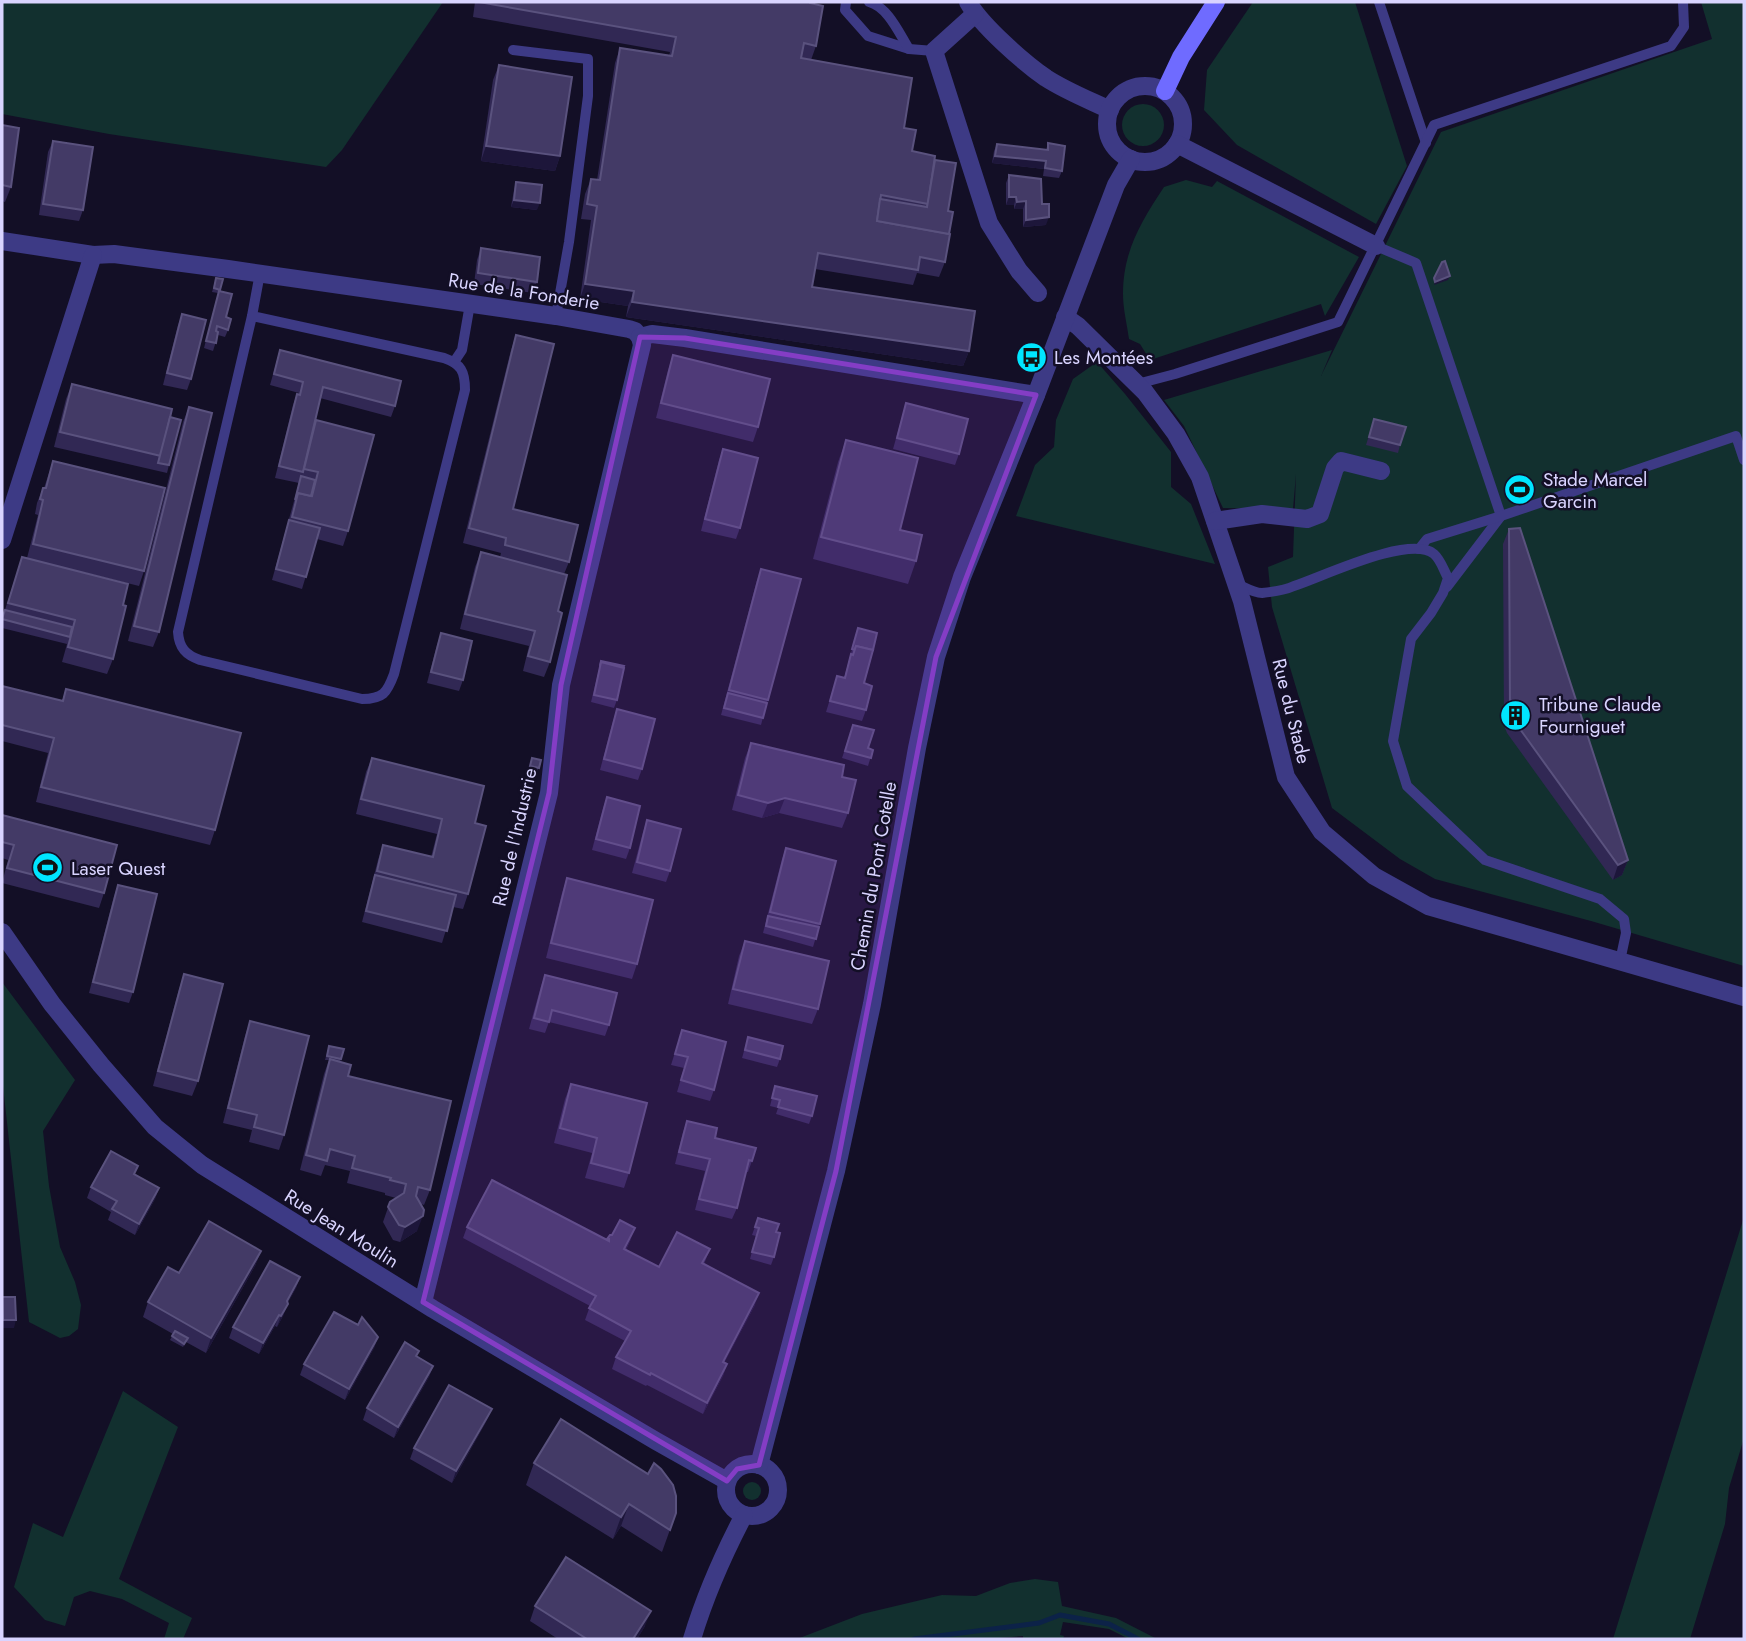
<svg xmlns="http://www.w3.org/2000/svg" width="1746" height="1641" font-family="Jost,sans-serif">
<rect width="100%" height="100%" fill="#130f26"/>
<g fill="#12302f">
<path d="M2,2h441l-101,148 -16,17 -217,-33 -107,-20z"/>
<path d="M1253,2h102l52,164 -31,58 -139,-79 -33,-35 3,-40z"/>
<path d="M1701,2h43v964l-153,-45 -156,-42 -35,-20 -68,-51 -60,-201 -4,-40 25,-10 3,-83 -3,35 -70,-1 -39,-82 -20,-26 168,-50 -11,26 120,-244 271,-93z"/>
<circle cx="1143" cy="125" r="21"/>
<path d="M1186,180l26,7 5,-6 142,76 -34,59 -4,-12 -171,56 -10,-16 -11,-5c-2,-15 -6,-30 -6,-45 0,-43 18,-72 41,-107z"/>
<path d="M1097,362l28,32 46,58v35l20,17 24,60 -199,-48 19,-51 19,-18 2,-27 17,-41z"/>
<path d="M2,982l73,98 -32,51 6,55 11,61 15,35 6,23 -3,24 -9,7 -9,2 -31,-16 -27,-245z"/>
<path d="M1744,1217v221l-15,50 -4,36 -35,115h-77z"/>
<path d="M123,1391l55,36 -59,152 73,39 -9,21h-19l5,-16 -47,-24 -32,-8 -16,6 -9,29 -20,-6 -31,-33 19,-64 30,14z"/>
<circle cx="752" cy="1491" r="9"/>
<path d="M1035,1579l23,3 4,24 54,12 41,21h-28l-20,-10 -46,-7 -3,13 4,1 -1,3h-40v-3l-36,3h-190l65,-25 80,-19 34,1 34,-13z"/>
</g>
<g fill="none" stroke-linecap="round" stroke-linejoin="round">
<path stroke="#0c2248" stroke-width="5" d="M914,1639l125,-16 21,-8 49,9 29,15"/>
<g stroke="#3d3a85" stroke-width="10">
<path d="M846,2l-1,8 23,26 41,13 25,2"/>
<path d="M869,2c19,5 30,31 40,47"/>
<path d="M1379,2l47,141"/>
<path d="M513,50l75,9v37l-19,146 -13,74"/>
<path d="M1376,246l40,17 85,253 -54,71"/>
<path d="M252,316l192,42c17,6 21,13 21,32l-71,284c-7,19 -11,25 -32,25l-162,-39c-14,-5 -21,-12 -22,-28l74,-316 8,-43"/>
<path d="M454,362l8,-12 8,-46"/>
<path d="M1137,384l38,-10 163,-52 96,-197 237,-79 13,-19 -1,-25"/>
<path d="M1419,549l8,-10 74,-23 235,-80 8,24"/>
<path d="M1237,584c7,3 17,9 25,9 10,-1 23,-3 32,-7 28,-9 116,-52 140,-32 7,6 10,17 14,24l-5,15 -12,20 -20,26 -18,102 14,45 78,74 115,39 24,20 2,14 -6,28"/>
</g>
<g stroke="#3d3a85" stroke-width="18">
<path d="M968,2c13,23 55,60 78,76 20,13 43,22 64,32"/>
<path d="M975,14l-41,37 55,172 30,48 19,22"/>
<circle cx="1145" cy="124" r="38"/>
<path d="M1177,144l199,102"/>
<path d="M2,241l91,14 21,-1 114,15 328,47 73,13 6,2 5,6"/>
<path d="M1065,317l13,9 67,66 31,42 24,43 42,124 44,176 36,55 52,44 54,30 316,91"/>
<path d="M640,337l12,-3 33,4 351,57"/>
<path d="M1215,521l47,-7 45,5 13,-5 15,-46 6,-7 40,10"/>
<path d="M2,540l91,-285"/>
<path d="M423,1302l126,-509 12,-108 81,-340 -2,-8"/>
</g>
<g stroke="#3d3a85" stroke-width="18">
<path d="M2,932l50,72 49,61 54,62 47,38 231,144 223,132 71,40"/>
<circle cx="752" cy="1490" r="26"/>
<path d="M759,1465l77,-294 36,-167 45,-256 19,-91 26,-80 74,-182 80,-210 15,-26"/>
<path d="M692,1639c13,-43 31,-84 52,-124"/>
</g>
<path stroke="#6f6bff" stroke-width="18" d="M1165,91l16,-34 35,-55"/>
</g>
<g fill="#312854">
<path d="M475,2h335l6,44 -5,14 93,68 8,23 23,9 13,51 -3,51 -6,15 -22,-4 -4,12 -98,-16 -3,18 157,64 -6,15 -337,-49 2,-11 -48,-7 11,-79 -10,-1 4,-25 6,-15 6,1 18,-117 5,-15 49,8 1,-4 -197,-35z"/>
<path d="M499,65l61,91 -5,15 -74,-10 12,-81z"/>
<path d="M2,125l9,62 -6,15 -3,-1z"/>
<path d="M53,141l30,69 -4,11 -40,-6 9,-63z"/>
<path d="M1048,143l14,28 -3,7 -16,-2 1,-7 -52,-6 2,-12 3,-7 49,6z"/>
<path d="M1009,175l33,29 4,21 -23,2v-18h-9v-4h-8v-22z"/>
<path d="M516,182l21,28 -26,-3 3,-17z"/>
<path d="M481,248l56,34 -4,11 -59,-9 3,-24z"/>
<path d="M216,278l7,1 -4,12 9,39 -3,7 -7,-2 -5,16 -9,-3 14,-55 -6,-1z"/>
<path d="M182,314l9,65 -4,11 -24,-5 15,-60z"/>
<path d="M516,335l-3,174 56,53 -5,12 -14,88 -6,15 -21,-6 6,-25 -69,-17 15,-62 6,-15 19,5 1,-4 -38,-10 48,-193z"/>
<path d="M280,350l115,56 -4,11 -71,-19 -7,32 3,-10 32,111 -5,15 -26,-7 -15,50 -30,-9 27,-97 -24,-5 18,-73 4,-11 2,-1 -29,-8z"/>
<path d="M673,355l85,72 -5,15 -97,-24 12,-48z"/>
<path d="M72,384l98,33 -1,48 -2,8 -113,-26 12,-48z"/>
<path d="M906,403l53,51 -4,11 -62,-16z"/>
<path d="M189,407l-30,225 -6,15 -25,-6 55,-219z"/>
<path d="M1374,419l26,26 -2,8 -32,-8z"/>
<path d="M846,440l54,90 16,31 -8,23 -95,-25 25,-97z"/>
<path d="M723,449l17,79 -4,11 -35,-8 18,-71z"/>
<path d="M53,461l91,110 -5,15 -56,-14 40,33 -10,54 -6,15 -45,-12 5,-18 -65,-16v-9l20,-62 5,1 11,-43 -3,-1 2,-11 6,-15h1z"/>
<path d="M1509,529l119,331 -6,15 -9,5 -106,-147 -3,-8 -1,-181z"/>
<path d="M761,569l40,10 -40,146 -40,-10 36,-135z"/>
<path d="M858,628l6,55 2,27 -4,11 -36,-9 11,-36 7,2z"/>
<path d="M441,633l22,47 -4,11 -32,-8 10,-38z"/>
<path d="M600,665l17,35 -3,8 -23,-6z"/>
<path d="M2,686l60,15 4,-12 149,141 -5,15 -174,-43 12,-49 -46,-12z"/>
<path d="M617,709l25,60 -4,11 -38,-10 13,-49z"/>
<path d="M853,725l15,23 5,2 -5,16 -26,-8z"/>
<path d="M751,743l91,34 6,36 -6,15 -63,-15 -17,5 -30,-8 13,-52z"/>
<path d="M372,758l103,65 -7,71 -5,15 -10,-2 -11,36 -80,-21 16,-62 5,-15 48,12 6,-23 -81,-20 10,-42z"/>
<path d="M532,758l9,2 -4,12 -8,-2z"/>
<path d="M607,797l23,51 -4,11 -34,-9 11,-42z"/>
<path d="M2,815l102,78 -5,15 -97,-25 6,-23 -6,-2z"/>
<path d="M647,820l23,51 -4,11 -34,-9 11,-41z"/>
<path d="M786,848l34,76 -7,23 -50,-14 19,-74z"/>
<path d="M567,878l70,86 -5,15 -86,-21 16,-65z"/>
<path d="M118,885l15,107 -4,11 -40,-10 25,-97z"/>
<path d="M745,941l73,68 -6,15 -84,-20 11,-48z"/>
<path d="M184,974l14,107 -6,15 -39,-10 26,-97z"/>
<path d="M545,975l64,50 -4,11 -56,-14 -4,11 -16,-4 12,-43z"/>
<path d="M250,1021l34,114 -5,15 -30,-8 3,-12 -29,-7 22,-87z"/>
<path d="M682,1030l32,60 -4,11 -33,-9 7,-24 -13,-3z"/>
<path d="M748,1037l32,22 -3,8 -35,-9z"/>
<path d="M329,1046l15,3 -4,13 8,14 82,114 -6,15 -3,-1 -4,27 -17,11 -7,-2 -10,-18 7,-20 6,-4 -11,-3v-2l-38,-10 3,-12 -25,-6 -4,11 -21,-6 24,-96 5,-14h-4z"/>
<path d="M571,1084l58,89 -5,15 -39,-10 7,-25 -38,-10 11,-44z"/>
<path d="M775,1086l37,30 -3,8 -33,-10 2,-6 -8,-2z"/>
<path d="M687,1121l65,40 -4,11h-2l-9,36 -5,11 -37,-9 10,-39 -30,-7 8,-32z"/>
<path d="M135,1174l24,14 -4,11 -20,36 -27,-15 3,-8 -24,-14 4,-11z"/>
<path d="M758,1218l16,39 -3,8 -21,-6 6,-23 -4,-1z"/>
<path d="M467,1227l140,13 3,-5 21,4 -5,11 33,17 51,-18 -6,15 51,41 -31,58 3,1 -4,12 -20,38 -56,-29 -1,1 -34,-17 4,-12 9,-16 -40,-21 5,-14 -127,-68z"/>
<path d="M261,1251l-6,15 -49,87 -20,-11 -3,5 -13,-7 3,-6 -30,-17 5,-15 31,-29z"/>
<path d="M300,1277l-4,11 -9,16 -4,12 -6,11 -2,-1 -16,28 -30,-16 4,-11z"/>
<path d="M378,1337l-4,11 -29,52 -45,-25 4,-11z"/>
<path d="M419,1351l-2,5 16,10 -4,11 -35,61 -31,-18 4,-12z"/>
<path d="M492,1409l-5,11 -35,63 -42,-24 4,-11z"/>
<path d="M534,1463l142,50 -14,39 -41,-26 -8,13 -87,-54z"/>
<path d="M535,1606l110,20 -8,13h-79l-28,-18z"/>
</g>
<g fill="#1d163a">
<path d="M486,146l74,10 -5,15 -74,-10z"/>
<path d="M995,156l51,5 -2,8 -52,-6z"/>
<path d="M1009,197h7l-2,8h-8z"/>
<path d="M514,200l26,3 -3,7 -26,-3z"/>
<path d="M1026,201l-3,8h-9l3,-7z"/>
<path d="M1049,217l-3,8 -23,2 3,-7z"/>
<path d="M1450,276l-2,4 -14,5 1,-3z"/>
<path d="M585,284l49,7 -6,15 -48,-7z"/>
<path d="M632,302l337,49 -6,15 -337,-49z"/>
<path d="M785,798l-6,15 -17,5 6,-15z"/>
<path d="M1628,860l-6,15 -9,5 5,-15z"/>
<path d="M159,1188l-4,11 -20,36 4,-11z"/>
<path d="M423,1216l-6,15 -17,11 5,-15z"/>
<path d="M635,1228l-4,11 -11,21 4,-11z"/>
<path d="M261,1251l-6,15 -49,87 5,-15z"/>
<path d="M300,1277l-4,11 -13,24 4,-11z"/>
<path d="M759,1293l-4,12 -36,68 4,-11z"/>
<path d="M288,1304l-5,12 -6,11 4,-11z"/>
<path d="M279,1315l-4,11 -16,28 4,-11z"/>
<path d="M3,1320h13l-2,8h-12z"/>
<path d="M378,1337l-4,11 -29,52 4,-11z"/>
<path d="M727,1364l-4,12 -20,38 4,-11z"/>
<path d="M433,1366l-4,11 -35,61 4,-11z"/>
<path d="M492,1409l-5,11 -35,63 4,-12z"/>
<path d="M629,1504l-8,22 -8,13 8,-22z"/>
<path d="M651,1611l-6,15 -8,13h-4z"/>
</g>
<g fill="#433a66" stroke="#5a527e" stroke-width="2">
<path d="M479,2h331v1l13,3 -7,40 -12,-3 -3,15 111,20 -8,50 12,2 -4,21 23,5 -7,48 -47,-9 -4,26 73,13 -5,28 -25,-5 -2,13 -100,-17 -6,34 163,24 -6,40 -337,-49 2,-11 -49,-7 12,-78 -10,-2 4,-25 9,1 20,-132 52,8 4,-19z"/>
<path d="M499,65l73,12 -12,79 -74,-10z"/>
<path d="M2,125l17,3 -8,59 -9,-2z"/>
<path d="M53,141l40,6 -10,63 -40,-6z"/>
<path d="M1048,143l17,3 -3,25 -17,-3 1,-7 -51,-5 2,-12 51,6z"/>
<path d="M935,160l21,3 -8,48 5,1 -4,22 -72,-13 3,-22 47,8z"/>
<path d="M1009,175l32,4 1,25h7v13l-23,3v-19l-9,1 -1,-5h-7z"/>
<path d="M516,182l26,3 -2,18 -26,-3z"/>
<path d="M481,248l59,9 -3,25 -59,-9z"/>
<path d="M1445,261l5,15 -15,6 -1,-4 8,-16z"/>
<path d="M216,278l7,1 -3,11 -6,-2z"/>
<path d="M219,291l13,3 -6,23 5,2 -3,11 -11,-4 -1,5 2,1 -2,11 -10,-2z"/>
<path d="M182,314l24,6 -15,59 -24,-6z"/>
<path d="M516,335l38,9 -41,165 65,16 -9,37 -64,-17 1,-7 -37,-10z"/>
<path d="M280,350l121,31 -6,25 -72,-19 -20,85 -24,-6 18,-72 3,1 3,-13 -29,-8z"/>
<path d="M673,355l97,24 -12,48 -97,-24z"/>
<path d="M72,384l100,25 -11,47 -101,-24z"/>
<path d="M906,403l62,16 -9,35 -62,-16z"/>
<path d="M189,407l23,6 -53,219 -25,-6z"/>
<path d="M170,417l11,3 -12,45 -11,-2z"/>
<path d="M1374,419l32,8 -6,18 -31,-8z"/>
<path d="M316,420l58,15 -26,96 -56,-14 6,-24 14,3 6,-24 -14,-3z"/>
<path d="M846,440l72,18 -18,72 22,5 -6,26 -95,-24z"/>
<path d="M723,449l35,9 -18,70 -35,-9z"/>
<path d="M53,461l112,27 -21,83 -111,-27 10,-44 -3,-1 3,-11h3z"/>
<path d="M301,476l14,4 -4,16 -13,-3 -3,7z"/>
<path d="M289,520l31,8 -14,49 -30,-8z"/>
<path d="M1520,528l108,332 -10,5 -106,-147 -2,-8 -1,-181z"/>
<path d="M481,552l86,23 -9,36 4,2 -12,49 -22,-6 7,-25 -70,-17z"/>
<path d="M22,557l106,27 -5,21 3,1 -13,53 -45,-12 7,-27 -67,-17z"/>
<path d="M761,569l40,10 -33,121 -39,-10z"/>
<path d="M5,610l67,17 -2,10 -68,-18z"/>
<path d="M858,628l19,5 -4,17 -17,-4 -1,4 -3,-1z"/>
<path d="M441,633l31,8 -9,39 -32,-8z"/>
<path d="M856,646l17,4 -9,33 8,3 -6,24 -36,-9 7,-25 8,2 6,-24 2,1z"/>
<path d="M601,661l23,5 -1,2 -22,-6 -1,4z"/>
<path d="M601,662l23,6 -7,32 -23,-5z"/>
<path d="M2,686l61,15 3,-12 175,44 -26,97 -174,-43 13,-49 -52,-13z"/>
<path d="M728,693l39,10 -4,15 -39,-10z"/>
<path d="M617,709l38,10 -13,50 -38,-10z"/>
<path d="M853,725l21,5 -6,18 5,2 -2,8 -26,-7z"/>
<path d="M751,743l93,22 -2,12 14,3 -8,33 -63,-15 -17,5 -30,-8z"/>
<path d="M372,758l112,28 -9,37 11,3 -18,68 -91,-23 6,-26 50,12 9,-38 -81,-20z"/>
<path d="M532,758l9,2 -2,8 -9,-2z"/>
<path d="M607,797l33,9 -10,42 -34,-9z"/>
<path d="M2,815l115,30 -13,48 -97,-25 7,-23 -12,-3z"/>
<path d="M647,820l34,9 -11,42 -33,-9z"/>
<path d="M786,848l50,13 -16,63 -50,-12z"/>
<path d="M375,875l81,20 -9,36 -81,-20z"/>
<path d="M567,878l86,22 -16,64 -86,-21z"/>
<path d="M118,885l39,9 -24,98 -40,-10z"/>
<path d="M768,916l51,11 -3,12 -50,-13z"/>
<path d="M745,941l84,20 -11,48 -85,-20z"/>
<path d="M184,974l39,10 -25,97 -40,-10z"/>
<path d="M545,975l72,18 -8,32 -57,-15 -3,12 -15,-4z"/>
<path d="M250,1021l59,15 -25,99 -30,-8 3,-12 -29,-7z"/>
<path d="M682,1030l44,12 -12,48 -33,-10 7,-23 -13,-3z"/>
<path d="M748,1037l35,9 -3,13 -35,-9z"/>
<path d="M329,1046l15,3 -3,10 -14,-3z"/>
<path d="M330,1059l21,6 -3,11 103,25 -21,89 -12,-3 -2,9 8,14 -1,6 -18,11 -6,-2 -11,-18 2,-5 14,-9 2,-9 -16,-4 1,-2 -39,-10 3,-12 -25,-7 -3,12 -21,-6z"/>
<path d="M571,1084l76,19 -18,70 -38,-10 6,-25 -37,-10z"/>
<path d="M775,1086l42,10 -5,20 -34,-9 2,-7 -8,-2z"/>
<path d="M687,1121l30,7 -2,10 41,10 -4,13 -3,-1 -12,48 -38,-9 11,-40 -31,-7z"/>
<path d="M111,1151l27,15 -4,8 25,14 -20,36 -27,-15 5,-8 -26,-14z"/>
<path d="M492,1180l117,61v-2h-2l3,-4h2l8,-15 15,8 -11,21 35,18 18,-35 33,17 -8,14 57,30 -36,69 4,2 -20,39 -56,-30 -1,2 -34,-18 15,-26 -42,-23 7,-12 -129,-69z"/>
<path d="M758,1218l21,6 -3,8 4,1 -6,24 -22,-5 7,-24 -4,-1z"/>
<path d="M209,1221l52,30 -50,87 -63,-36 20,-35 11,6z"/>
<path d="M270,1261l30,16 -13,24 1,3 -7,12 -2,-1 -16,28 -30,-16z"/>
<path d="M2,1297h13l1,23h-13z"/>
<path d="M334,1312l24,13 4,-8 16,20 -29,52 -45,-25z"/>
<path d="M175,1331l13,7 -4,6 -12,-8z"/>
<path d="M405,1342l14,9 -3,5 17,10 -35,61 -31,-19z"/>
<path d="M449,1385l43,24 -36,62 -42,-23z"/>
<path d="M561,1419l87,55 6,-11 7,6 12,16 3,11v17l-6,17 -41,-26 -8,13 -87,-54z"/>
<path d="M566,1557l85,54 -18,28h-46l-52,-33z"/>
</g>
<path fill="#843dc5" fill-opacity="0.2" stroke="#843dc5" stroke-width="5" stroke-linejoin="round" d="M640,337l45,1 351,57 -100,262 -100,514 -77,294 -22,4 -10,12 -304,-179 126,-509 12,-108z"/>
<defs>
<symbol id="bus-disc" viewBox="-11 -11 22 22"><circle r="9.5" fill="#00e5ff" stroke="#130f26"/><path d="M-5-6H5V4H4V6H2V4H-2V6H-4V4H-5ZM-3.5-4V0h7V-4ZM-3.5 1.2v1.5H-2V1.2ZM2 1.2v1.5H3.5V1.2Z" fill="#111"/></symbol>
<symbol id="stadium-disc" viewBox="-11 -11 22 22"><circle r="9.5" fill="#00e5ff" stroke="#130f26"/><path d="M0-5a6.5 5 0 1 0 0 10a6.5 5 0 1 0 0-10ZM-3.5-1.8h7v3.6h-7Z" fill="#111"/></symbol>
<symbol id="building-disc" viewBox="-11 -11 22 22"><circle r="9.5" fill="#00e5ff" stroke="#130f26"/><path d="M-4-6H4V6H1V3H-1V6H-4ZM-2.5-4.3h1.7v1.8h-1.7ZM.8-4.3h1.7v1.8H.8ZM-2.5-1h1.7V.8h-1.7ZM.8-1h1.7V.8H.8Z" fill="#111"/></symbol>
</defs>
<g fill-rule="evenodd">
<use href="#bus-disc" x="1014" y="340" width="35" height="35"/>
<use href="#stadium-disc" x="1502" y="472" width="35" height="35"/>
<use href="#building-disc" x="1498" y="698" width="35" height="35"/>
<use href="#stadium-disc" x="30" y="850" width="35" height="35"/>
</g>
<g text-anchor="middle" stroke-width="5" stroke-linejoin="round" paint-order="stroke">
<g font-size="19" fill="#d9d4ff" stroke="#130f26">
<text transform="translate(524 291) rotate(9)" y="7">Rue de la Fonderie</text>
<text transform="translate(1292 711) rotate(76)" y="7">Rue du Stade</text>
<text transform="translate(514 837) rotate(-77)" y="7">Rue de l'Industrie</text>
<text transform="translate(873 876) rotate(-80)" y="7">Chemin du Pont Cotelle</text>
<text transform="translate(342 1228) rotate(32)" y="7">Rue Jean Moulin</text>
</g>
<g font-size="19" fill="#d9d4ff" stroke="#130f26" text-anchor="start">
<text x="1054" y="364">Les Montées</text>
<text x="1543" y="486">Stade Marcel<tspan x="1543" dy="22">Garcin</tspan></text>
<text x="1539" y="711">Tribune Claude<tspan x="1539" dy="22">Fourniguet</tspan></text>
<text x="71" y="875">Laser Quest</text>
</g>
</g>
<rect width="1746" height="1641" fill="none" stroke="#d9d4ff" stroke-width="7"/>
</svg>
